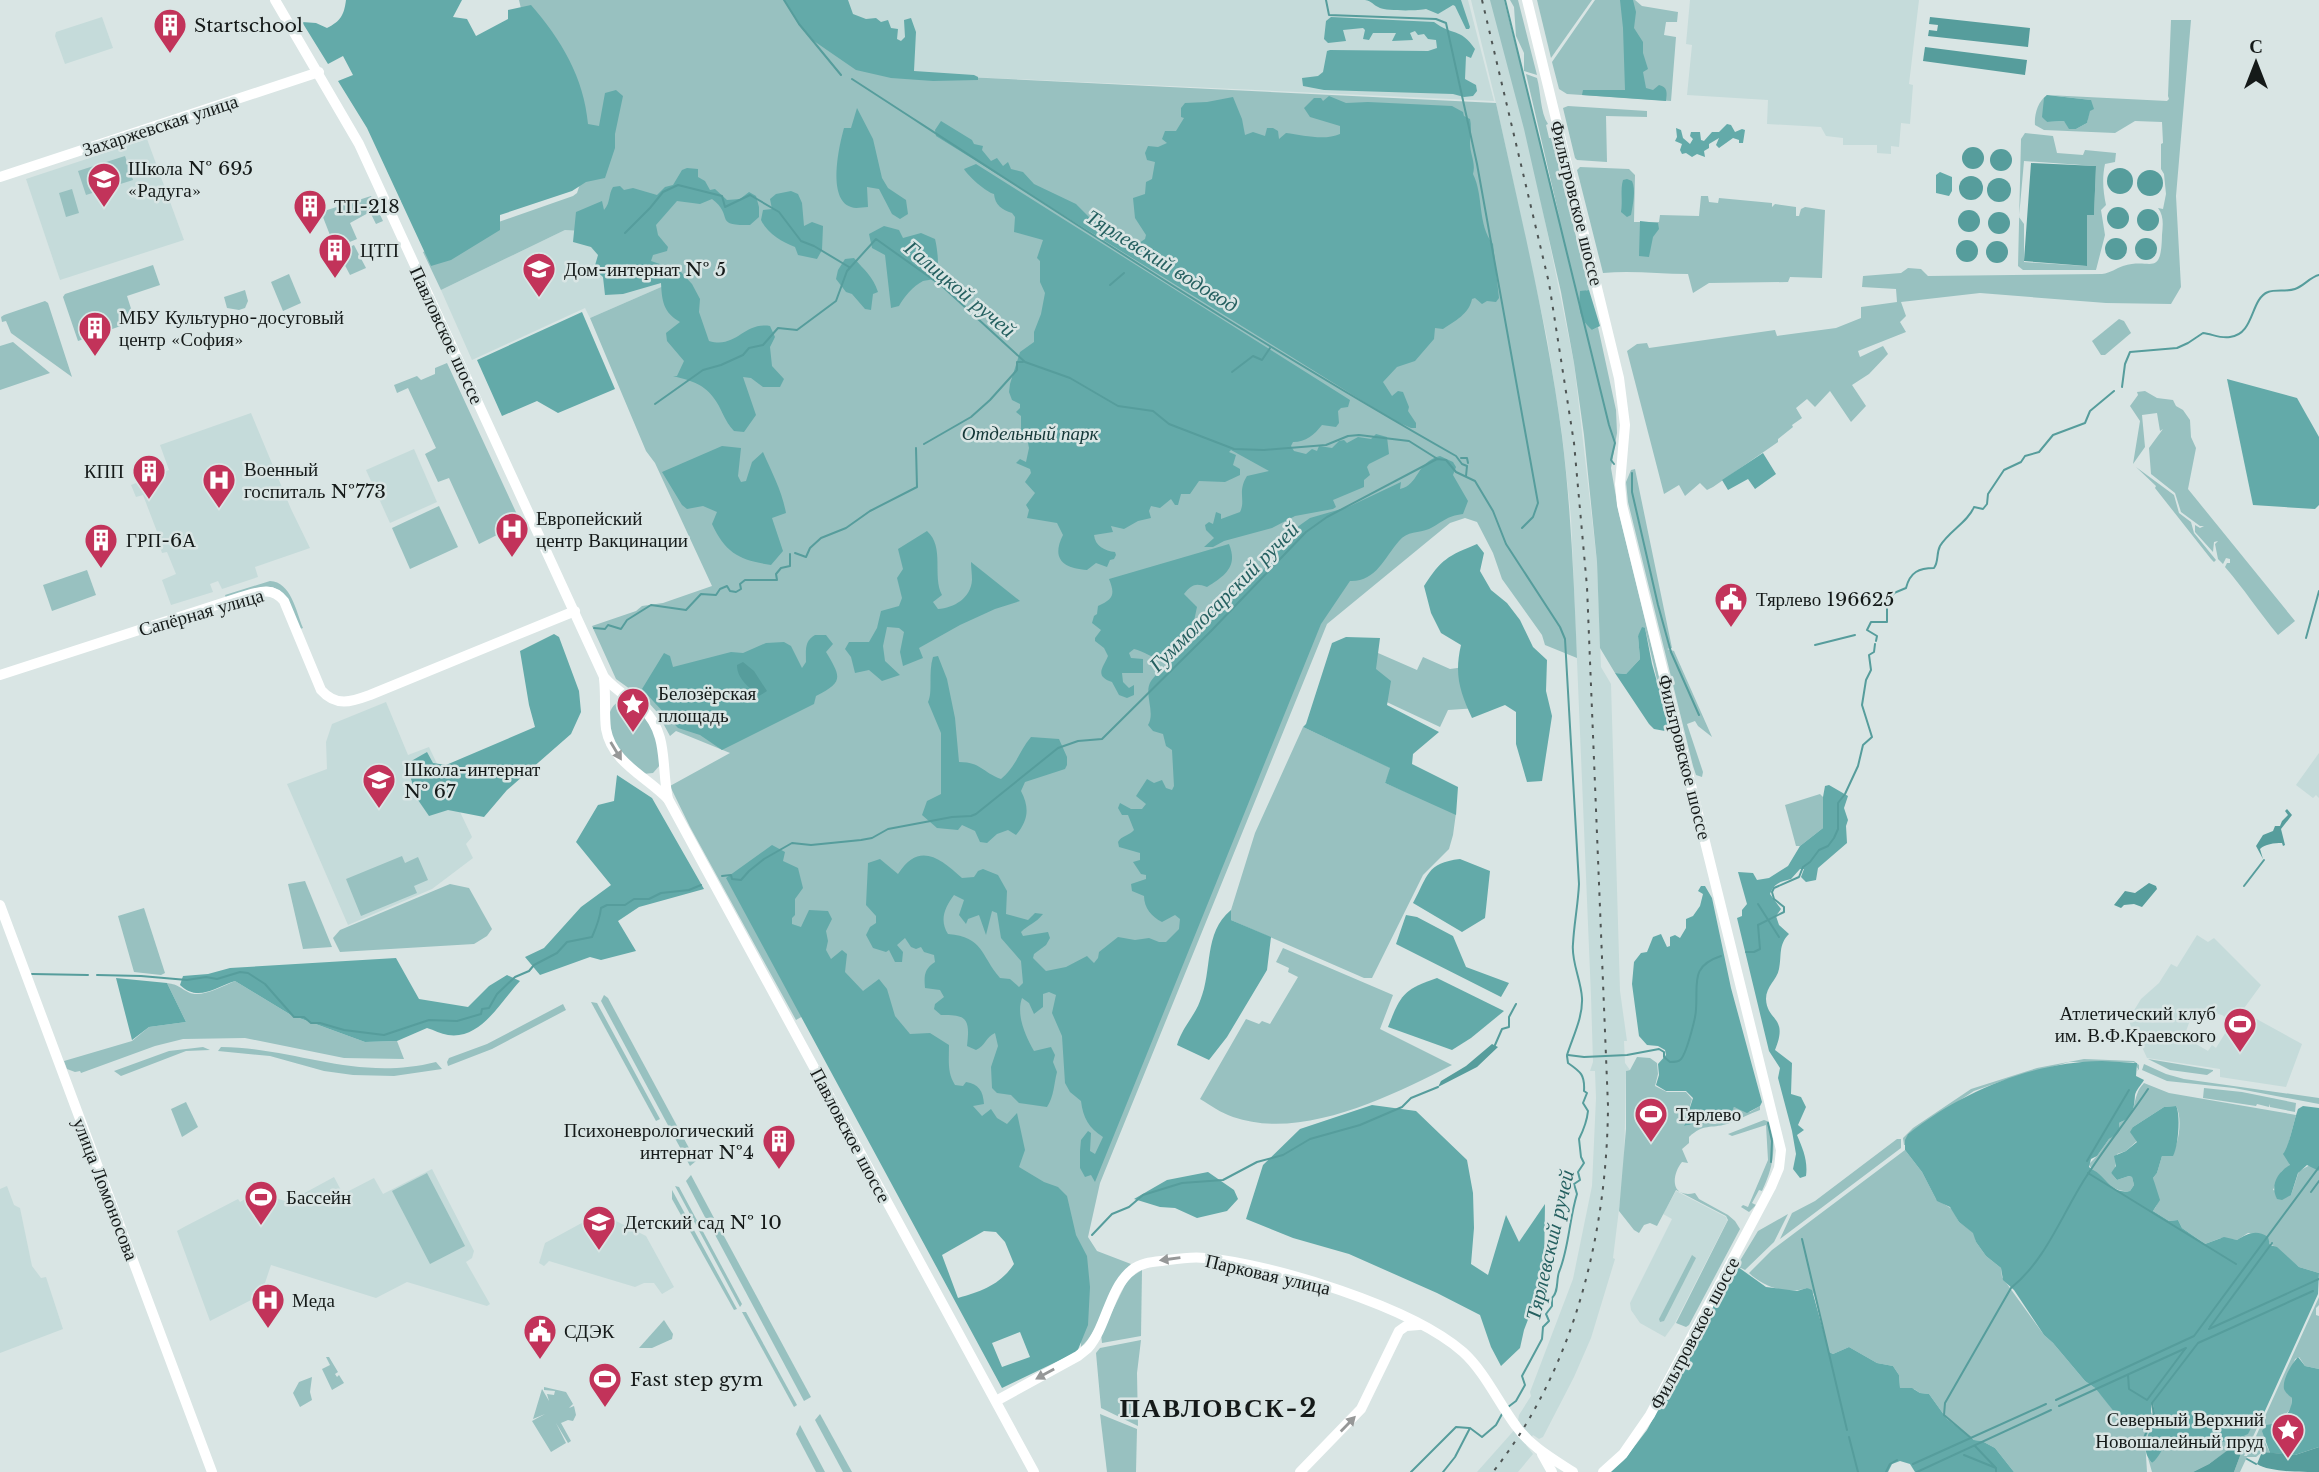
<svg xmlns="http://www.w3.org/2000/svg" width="2319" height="1472" font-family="'Libre Baskerville',serif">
<rect width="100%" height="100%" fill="#d9e5e4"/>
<g fill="#c5dbda" fill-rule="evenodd">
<path d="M830,0h638l26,101 -610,-28z"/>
<path d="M1471,0h29l74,363 23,199 4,105 10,17 9,307 7,50h-3l1,22 5,7 -4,1 -2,98 -11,89 2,1 -24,79 -17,39 -31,60 -4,2 -6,-4 -7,10 7,9 -15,18h-41l40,-45 2,-12 12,-19 -1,-4 43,-113 19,-93 4,-88 -1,-27h-5l3,-9 -2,-66 -20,-479 -9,-83 -15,-96 -51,-235z"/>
<path d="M1690,0h229l-10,84 4,1 -3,39 -9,-1 -2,24 -8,-1v8l-14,-1v-8h-34v-7l-17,-2 -5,-9 -54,-3 1,-24 -81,-5 5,-50 -6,-1z"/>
<path d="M102,17l11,31 -48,16 -10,-28 1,-4z"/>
<path d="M147,139l37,101 -124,40 -34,-101z"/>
<path d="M565,230l31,2 72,52 -78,34 -5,-10 -113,52 -31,-70z"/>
<path d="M251,413l40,96 19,39 -55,19 3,10 -36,12 -4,-8 -8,3 3,8 -42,13 -9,-25 14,-6 -9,-22 -5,1 -3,-9 2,-2 -18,-47 -7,2 -5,-12 38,-15 -9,-25z"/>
<path d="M414,449l23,53 -47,21 -24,-53z"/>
<path d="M386,702l22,53 21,-8 43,90 -6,7 7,14 -41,31 -84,36 -61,-141 40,-15 -1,-27 6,-18z"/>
<path d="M2319,753v45l-3,-3 -3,3 -17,-13z"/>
<path d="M2197,935l11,7 6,-4 47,47 -19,26 60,33 -16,43 -66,-10v-8l-73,-11 -5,-11 -3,1 -10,-27 4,-9 8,-13 18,-16 12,-19 6,3zM2207,1011l15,4 10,7 -16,26 -4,-3 -4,6 -24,-14 6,-17z"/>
<path d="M432,1169l42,82 -2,7 -6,4 24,42 -3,2 -80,-24 -31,16 -105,-33 -10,30 -51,26 -33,-90 7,-4 54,-28 2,3 17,-10 31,10 46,-25 9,17 31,-16 9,16z"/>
<path d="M7,1186l7,19 6,3 12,58 9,12 5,-1 17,52 -63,24v-164z"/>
<path d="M1676,1191l50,26 1,4 -52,102 -10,14 -25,-14 -9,-13 -1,-7 42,-84 -9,-5z"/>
<path d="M600,1213l26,13 -1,4 5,-2 16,8 28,51 -12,7 -8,-11h-10l-9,4 -86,-26 -5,5 -5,-3 6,-20z"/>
</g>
<g fill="#98c1c0" fill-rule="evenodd">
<path d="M519,0h311l54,73 612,30c24,110 51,220 66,333 9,73 12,147 15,222l-32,-13 -3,-10 -40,-56 -9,-26 -16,-31 -12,-4 -15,5 -123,101 -227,559 -12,54 9,14 34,13c-21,23 -29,64 -50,83l1,-74 -236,-281 -50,28 -106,-193 -20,-41 60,-33 -54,-22 -6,5 -13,-24 -9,-10 -32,-23 -24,-53 44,-15 6,-5 21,-3 49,-17 -57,-123 -9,-12 -56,-133 78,-34 -73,-52 -30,-2 -124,60 -18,-38 50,-21 100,-35 4,-3 3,-9 -105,-145 47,-26z"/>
<path d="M1490,0h14l56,220 -34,-146 11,4c4,14 3,34 11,46l-2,1 3,13h3l37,152h-3l6,40 6,-3 18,83 1,23 -6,35 8,46 51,208 -2,5 -23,-99 -7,8 2,23 -14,15 -11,-1 -15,-25 -3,-86 -13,-127 -10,-72 -13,-71 -37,-163z"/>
<path d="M1510,0h8l19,75 -13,-4v-18l-8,-17 -2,-29z"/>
<path d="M1537,0h55l-41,58z"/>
<path d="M1595,0h40l7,6 36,6 -1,10h-11l-2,13 12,2 -5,64 -104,-7 -8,-5 -7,-27z"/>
<path d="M2171,20h20l-15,176 5,91 -10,17 -65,-1 -126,-10 -79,9 5,14 -6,6 6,10 -48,19 2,6 23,-11 5,8 -19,20 -17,11 14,21 -15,16 -21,-31 -15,16 -8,-8 -11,9 6,10 -10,7 1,2 -15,12v3l-65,45 -6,3 -7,-7 -15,13 -6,-11 -15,9 -37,-143 10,-7 10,-1 2,5 126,-18 2,6 59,-8 25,-10v-11l36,-5 -1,-13 -34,-2 1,-11 38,-3 7,-5 13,1 7,7 174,-2c9,-1 14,-6 21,-8 28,-9 38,13 39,-31 1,-10 2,-19 -4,-27l5,1 3,-15 -2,-20 -3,-5v-25l2,-1 -1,-21 -27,-1 -20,12 -71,-3 -9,-5c-1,-10 3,-24 12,-30l120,6 2,-2 -1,-3zM2048,95l43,5 -4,23 -11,6 -12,-8 -17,1 -4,-5 2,-19z"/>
<path d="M1568,106l79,5v6l-41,-1 1,46 -30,-2 -2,-2 -12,-50z"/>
<path d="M2025,133l28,3 4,17 26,2 2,-5 31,3 -1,9 -10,2c-3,14 -2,27 1,41l-5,5 4,25 -9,35h-73l-5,-4 3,-127zM2024,161l72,5 -2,49h-7l-1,51 -62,-4v-38l-5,-7z"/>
<path d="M125,156l8,24 -47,15 -8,-24z"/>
<path d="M1580,167l49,2 6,6 -1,47h25l1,-7 39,1 2,-20h7l1,6 9,1 1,-5 53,5v4l3,-3 21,3v9h3l2,-7 4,-2 20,3 -3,68 -32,-1 -2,5 -79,1 -16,10 -5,-19c-29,0 -57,-4 -85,-1l-26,-103z"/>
<path d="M72,189l7,24 -13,4 -7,-24z"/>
<path d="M371,196l12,25 -7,3 -6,-12 -20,11 7,16 -22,9 -14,-36z"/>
<path d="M354,245l12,23 -16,7 -12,-23z"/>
<path d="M153,265l7,20 -33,11 8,25 -57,20 -15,-44 2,-3z"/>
<path d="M289,274l12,29 -18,8 -12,-29z"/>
<path d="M245,290l3,11 -3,7 -6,2 -12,-2 -3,-11z"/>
<path d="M45,301l3,2 24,74 -61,-44 -5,-12 -4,1 -1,-5 3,-2z"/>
<path d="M2119,319l5,2 7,12 -26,22h-4l-9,-14z"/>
<path d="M13,342l37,31 -50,17v-44z"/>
<path d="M447,363l74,160 -42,21 -30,-66 -11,4 -13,-28 11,-6 -28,-60 -11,5 -3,-8 23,-9 4,4 14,-6v-6z"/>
<path d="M2145,391l12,7 16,2 3,6 7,4 7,10 1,17 5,11 -8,41 107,132 -17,14c-19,-23 -34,-46 -53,-68l2,-4h3v-4l-4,-1 -3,6 -5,-5 -3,-15 3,-3 -4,1 -1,10 -18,-20v-7l5,3 4,-2h-4l-19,-14 -6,-19 -24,-19 -2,-26 14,-19 -3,2 -3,-18 -15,2 3,32 -12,17 7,-43 -10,-15 8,-11 -1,-3z"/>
<path d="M2136,467l38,28 5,18 12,9 3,11 22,27 -2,2 -3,-3 -56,-71 1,-2z"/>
<path d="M1635,469l37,179 -5,1 7,2 38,86 -14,-11 -3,-5 -8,3 16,48 -1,5 -6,-2 -3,-9 -65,-264 -2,-20 5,-12z"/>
<path d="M439,506l19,41 -48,22 -18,-41z"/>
<path d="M87,570l9,25 -44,16 -9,-26z"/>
<path d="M270,581c21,1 26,30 33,47l-3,1c-21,-53 -24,-47 -74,-31l-1,-3z"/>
<path d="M1362,646l55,24 6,-13 27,12 22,-3 6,42 -30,2 -8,17 -96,-45z"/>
<path d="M618,702c16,0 33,20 38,34 3,9 3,20 4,29l-7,8 -10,1c-8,-8 -20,-16 -26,-25 -9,-13 -14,-38 1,-47z"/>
<path d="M1303,727l88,41 -6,15 71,30 -3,22 -4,14 -26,26 -51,103h-8l-133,-58v-10l24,-77z"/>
<path d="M1820,794l3,3v31l-23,18h-4l-11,-41z"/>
<path d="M402,856l3,7 13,-6 10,23 -14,6 3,7 -56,23 -15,-37z"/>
<path d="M305,881l27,66 -29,2 -15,-65z"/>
<path d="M450,884l19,4 23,41 -5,7 -13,8 -134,8 -7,-14 7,-8z"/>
<path d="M144,908l21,65 -4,2 -27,-3 -16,-56z"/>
<path d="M1283,948l110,47 -13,34 72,36c-61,31 -150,76 -219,52 -12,-4 -23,-12 -33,-18l46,-80 13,5 3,-3 8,3 28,-47 -10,-5 1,-4 -13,-6z"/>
<path d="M235,981l56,34 74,27 32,-1 7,18 -60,-1 -99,-20 -62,1 -28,7 -74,27 -1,-2 -5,1 -8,-3 -3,-8 68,-20 17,-14 37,-5 -19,-39c13,2 11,4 21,9 12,7 35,-6 47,-11z"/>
<path d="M604,995l4,3 88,163 -6,5 -89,-165z"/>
<path d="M591,1002l6,1 63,116 -4,2z"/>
<path d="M563,1004l3,6 -74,39 -44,17 -1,-4 2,-4 38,-14z"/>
<path d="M203,1047l7,3 -24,1 -65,25 -7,-5 55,-20z"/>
<path d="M221,1047c76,1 135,35 215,15l6,7 -48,7 -41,-1 -29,-4 -54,-15 -52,-5z"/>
<path d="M1637,1057l13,1 7,5 1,11 -3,12 12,6h19l6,7 -8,27 20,-4 11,2 10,-3 9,-14 16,5 10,-6v4c-11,4 -22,10 -33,14 -17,5 -23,-1 -38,13v6l-7,6 6,14 -6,-1c-10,12 -13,37 13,31l4,6 29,16 7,6 5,8 -51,96 -3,2 -10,-4 1,-2 51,-101 -2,-4 -50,-26 -19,36 -7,-3 -6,2 -5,8 -5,-3 -15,-19 7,-82v-58l4,-1z"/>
<path d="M2084,1059l50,2 5,4v4l-2,2 1,-2 -4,-7h-65l-67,19 -28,10 -66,43 -2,11h-2l-1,-7 10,-10 58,-39 66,-21z"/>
<path d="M2148,1059l65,11v1l-6,4 -37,-5z"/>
<path d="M2144,1064l22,10 18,5 135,19v6l-85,-16 -67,-7 -25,-11z"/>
<path d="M2144,1083l25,10 127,22 -9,34 3,17 -8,5 -9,19 18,5 8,-24 11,-6 9,6v102l-20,-6 -41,-34h-10l-11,7 -16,-2 -16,6 -23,-16 -4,-8 -9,1 -16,-10c11,-14 1,-19 0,-33l4,-5 5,-17h8c9,-9 13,-38 6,-50l-12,1 -31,20 -1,7 5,7 -11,10 -9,3 -2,15 -4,4 6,7 12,-4 3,1 2,8 -4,6c-15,3 -37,-16 -41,-27l8,-8 12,-17 11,-9 -1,-7c21,-9 11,-26 25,-40z"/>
<path d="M2204,1088l38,4 54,11 -1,9 -25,-5v-3l-1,3 -12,-3 -1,2 -53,-8z"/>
<path d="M186,1102l12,25 -16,10 -11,-28z"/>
<path d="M1764,1120l6,2c7,26 3,46 -8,69l-3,-1 -7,13 4,2 -7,7 -8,-5 2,-2 5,2 20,-47 -2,-35 -34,11 -4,-2z"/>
<path d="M1897,1139h4v9l-121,91 12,-26 23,-12z"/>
<path d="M1905,1150l17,22 14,27 16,10 7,13 15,11 2,9 10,14 15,12 1,9 42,58 9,8 32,38 10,7 28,33h10l9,7 10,-16 -1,-8h2l2,10 -10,28v-3l2,33h-133l-19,-24 -13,-7 -8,-1 -27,-21 -18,-25 -9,-1 -6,-4 -14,-1 -1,-13 -6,-9 -16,-3 -28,-16 -16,7 -4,-2 -15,-58 -7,-6c-21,7 -43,-1 -58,-15l23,-23z"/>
<path d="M427,1173l38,73 -35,18 -38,-73z"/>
<path d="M691,1175l23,43 -7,3 -21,-40z"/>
<path d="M675,1186l4,1 63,117 -2,3z"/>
<path d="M672,1190l65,119 -3,1 -62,-111z"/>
<path d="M1788,1214l-14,28 -29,28 -4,-2 -8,1 5,-5 20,-33z"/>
<path d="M718,1225l93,172 -7,4 -91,-170z"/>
<path d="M1692,1255l4,3 -32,63 -4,1 -1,-3z"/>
<path d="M1142,1270l-1,66 -39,7 -1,-9 27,-55z"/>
<path d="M2319,1297v8l-3,3v7l3,1v53l-14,-3 -6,-9 -4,2c-5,17 -18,24 -3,39l-1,10 -27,32 6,13 -8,-1 -6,5h-9l-7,15h-6l9,-24 -3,-5 -3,1 -28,20 -16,8h-41l-4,-14 4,5c5,-6 11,-17 16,-22 14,-12 48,7 69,-2 17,-7 14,-19 27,-26l-20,43h3z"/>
<path d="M742,1312h4l51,93 -3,2z"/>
<path d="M664,1320l9,14 -1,5 -20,9h-13z"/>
<path d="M1141,1340l-4,33 1,53 -37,-18 -5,-55 4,-5z"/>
<path d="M326,1357h3l9,15 -3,2 2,3 2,-2 5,8 -12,7 -10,-21 8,-4z"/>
<path d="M312,1377l-2,15 2,8 -12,7 -7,-14 6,-11z"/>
<path d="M544,1387l22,5 7,12 -4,4 5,-2 2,9 -3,6 -5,-1 -7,3 10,18 -3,2 -12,-20 10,20 -15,9 -19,-31 13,-7 -12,5 9,-30 7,12 -2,-7 7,1 1,-4 -11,-1z"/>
<path d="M820,1414l32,58h-9l-28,-52z"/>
<path d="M1100,1414l37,15 -1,43h-29z"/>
<path d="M800,1425l25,47h-9l-20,-38z"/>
</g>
<g fill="#63aaa9" fill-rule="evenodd">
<path d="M346,0h116l-9,17 14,2 9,17 32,-17v-9l23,-5c30,34 53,73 57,119l11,2 6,-33 11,-3 7,6 -8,38v14l-10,30 -19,4 -14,9 -72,24v15l-49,30 -20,6 -64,-138 -29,-47 15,-6 -10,-19 -15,8 -26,-42 14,1 11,5c14,-7 17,-13 19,-28z"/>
<path d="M784,0h64l5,14 13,5 10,-1 5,4 7,-2 3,8 7,1 -1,10 4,2 4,-4 -1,-17 7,-2 5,14 -2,39 60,4 4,2v3l-45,1 -42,-3 -35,-8 -45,-31 -12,-14z"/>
<path d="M1365,0h96l9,27 -1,2h-3l-11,-23 -2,-1 -15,9 -12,-5c-7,2 -40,2 -46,-1 -7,-3 -8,-7 -15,-8z"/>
<path d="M1620,0h13l3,12 -2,16 9,14v11l5,16 -5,3 3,16 7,2 6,-5c9,2 8,8 7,16l-84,-6 1,-5h42l-2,-62z"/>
<path d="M1331,17l103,5c18,14 26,5 41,27l-4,9 -5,-2 -1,23 11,6 1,6 -4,5 -9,1 -11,-3 -129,-4 -21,-4 -1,-8 16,-2 5,-4 4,-21 3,-1 98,1 9,-3 -1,-8 -8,-1 -4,-5 -6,1 -3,-4 -5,2 3,7 -21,1 4,-8h-23l-4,7 -6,-1 2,-9 -2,-2 -20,2 3,11 -18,2 -4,-4 2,-18z"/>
<path d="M2047,95l44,5 3,9 -4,2 -3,12 -11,6h-7l-5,-8 -17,1 -5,-5 2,-19z"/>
<path d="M1329,96l17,7 22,-1 84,4 11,6 1,4 6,3c2,9 0,16 0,24 0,11 6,20 3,31 11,22 4,50 20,70l6,54 -3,4 -9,-1 -5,3 -7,-6 -3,1c-3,15 -17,22 -29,30l-8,-1 -1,11 -19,22 -18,6 -14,15 9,14 6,-5 5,1 6,15 -1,4 8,12v5h-5l-18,-8 -457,-284 -1,-6 6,-9 31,19 2,4 9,2 -1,4 9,11 6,-3 6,8 5,-4 3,7 12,3 11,12 42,20 15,15 19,11 10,3 10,9 -1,7 4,3 3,-7 9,-6 1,-4 -11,-17 -2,-20 12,-4 1,-12 6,-3 3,-17 -8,-2 -2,-7 3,-7 10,1 9,-4 -5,-4 3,-8h11l8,-13 -3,-1v-9l4,-5 22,-1 26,-5 9,22 3,16 8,-3 12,4 2,-8h6l5,3 1,8 7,-6c17,2 38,8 54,1v-8l-30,-9 -6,-9 10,-10h7l2,3z"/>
<path d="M857,108l16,31 9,39 6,10 18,12 2,14 -8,5 -8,-5 -13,-25 -12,-2 1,20c-6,0 -12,2 -17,0 -24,-8 -12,-61 -7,-79h7z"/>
<path d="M1727,124l4,1 4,7 7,-3 3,1 -2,13h-4v-3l-6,-2 -14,10 -3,-3 3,-7 -10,6v4l-5,3 1,6 -8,-3 -5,3 -6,-4 -4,1 -2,-4 2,-6 -7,-3 2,-4 -1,-9 5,2 2,8 7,6 3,-5 -3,-3 1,-4h9l1,8 3,1 8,-9h7z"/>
<path d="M976,164l374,236 -2,7 -7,1 -3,3 1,12 -3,4 -14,-2c-8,10 -16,17 -29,17l-2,4 3,5 12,3 6,-5 5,2 2,-5 13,2 7,-7 5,-1 3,3 11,-6 13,2 5,-5 11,3 2,17 -20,10 -2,3 3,8 -6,5v7l-31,13 3,7 -3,2 -38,7 -23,12 -48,13 -11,6h-9l10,-9 -8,-8 -1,-5 4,-3 4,2 3,-12 5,2v5l19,-7c6,-12 -3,-20 7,-36l22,-5 -38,-21 -2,2 7,3 -3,10 7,4v6l-15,7 -26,-1 -9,13h-9l-3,11h-3l-4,-6 -11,9 -9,-2 -2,5 2,7 -13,3 -14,8 -13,-3 2,6 -19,3c1,11 11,16 21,17l1,3 -2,4 -4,1 -3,7 -11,-4 -9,7c-24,-2 -36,-11 -24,-35l-6,-12 -30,-5 2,-8 -3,-5 9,-12 -10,-11 6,-9 -1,-4 -14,-6 4,-4 6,3 3,-14 -2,-10 -6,-2v-20l-5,-4 4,-4v-4l-8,-4 -3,-8 1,-8 10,-32 14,-10v-10l7,-18 4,-21 -5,-11v-21l-3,-3 6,-18 -29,-8 1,-15 -3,-4c-10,-3 -17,-8 -18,-19 -8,-2 -26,-18 -30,-25z"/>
<path d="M687,168l11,1v8l7,4 5,9 5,-1 12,11 13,-1 9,-7 7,4 3,11v10l-9,8c-38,1 -15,-9 -38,-26l-12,5 -23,-3 -21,24 2,10 10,12 -1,4 -14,4 -2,6 29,10 12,13 8,15 -1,13 10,29c28,8 34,-19 61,-15l5,11 -5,10 2,19 12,13 -4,8h-17l-12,-9 -8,-1 13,38 -12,17 -10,-1c-10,-10 -12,-23 -21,-34 -10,-14 -25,-17 -40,-21h4l7,-15 -17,-20 -1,-8 14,-11c-17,-10 -18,-21 -19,-39l-38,11 -18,1 -2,-18 -9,-8 4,-14 -7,-8 -18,-5 3,-30 26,-11 2,9c7,-8 4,-15 9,-23l7,-1 4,4 9,-2 24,7 8,-8 8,-2 9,-15z"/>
<path d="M1940,172l12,5v14l-3,5 -13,-3v-18z"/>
<path d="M1627,179l5,2c4,9 1,23 -1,34l-4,2 -6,-5c2,-11 -1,-22 2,-32z"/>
<path d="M791,191l7,3 4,9 2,23 8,-4 11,4 -1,24 -5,9 -19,-4 -3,-8c-13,-5 -28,-14 -34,-27l2,-10 9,-1 -2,-10 6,-5z"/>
<path d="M1640,221l18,2 1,6 -6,8 -4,20 -10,-1z"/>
<path d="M884,226l15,4 4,8 18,-5 14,6c2,7 6,34 -1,39 -2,2 -8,2 -11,3 -10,5 -19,16 -24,25l-8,2 -6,-53 -13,-7 -3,-14z"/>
<path d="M854,258c10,12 19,18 24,34l-5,2 -2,16 -6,-1 -13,-15 -6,-2 -10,-13 2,-9 7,-11z"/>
<path d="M1589,290l11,36 -8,4c-14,-13 -13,-21 -12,-39z"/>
<path d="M582,312l33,77 -57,24 -21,-12 -35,15 -25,-56z"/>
<path d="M2227,379l70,19 22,39v68l-4,4 -62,-4z"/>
<path d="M722,446l19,2 -3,28 3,6 5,-1 6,-19 11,-10c9,21 19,39 23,61l-14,5 11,33 -12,14c-31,-5 -45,-11 -59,-41l5,-12 -14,-6 -16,3 -5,-4 -20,-33z"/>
<path d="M1763,453l13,21 -21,15 -7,-10 -20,11 -6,-10z"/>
<path d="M1440,456l13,6 3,5 -3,8 15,26 -5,13c-17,2 -20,8 -34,15 -10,4 -22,2 -30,12 -15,17 -23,41 -49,40l-29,43 -226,558 -4,-7 -6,2 -5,-9v-17l1,-11 7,-9 3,2 -1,18 5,3 8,-17c-14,-9 -20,-19 -22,-36l-11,-9 -5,-9 -3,-47 -10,-23 4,-18 -7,-3 -6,2v13l-9,7 -5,-11 -7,-5c-6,17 3,37 12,53l17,-4 4,8 -2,7 4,10c-3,11 -3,25 -10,35l-28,-4 -8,-8 -14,-2 -5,-5 -1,-21 7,-21 -3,-13c-9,4 -10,13 -19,17l-9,-4c3,-26 1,-32 -26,-31l-7,-6 1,-5 9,-7 -4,-7 -15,-2c-1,-12 -1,-19 10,-26l-1,-7 -10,-3 -3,-5 -5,2 -5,-2 -6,-9 -8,7 6,7 -1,10h-7l-6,-12 -3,2 -13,-4 -7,-13 4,-8 6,-4v-7l-10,-11 2,-42 12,-4 18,15c21,-33 42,-16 64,4l12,-1 4,-6 5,-2 15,6 9,16 -1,23 22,6 7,-7 8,1c-7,9 -15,11 -22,18l2,4 25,-4 2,6 -4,7 -12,9 -1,4 13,13 20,-4 21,-11 7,7 4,-5 1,-6 19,-15 17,3 14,-2 10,4h7l13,-13 1,-10 -5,-4 -13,7c-10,-5 -18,-14 -18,-26l-12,-5 -1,-7 15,-5v-4l-5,-1 -8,-12 7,-2v-7l-21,-6 -1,-5c3,-6 12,-7 16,-12l-6,-15h-6l-4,-7 2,-5 11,6h11l4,-5 -10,-8 11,-17 7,4 8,-3 4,8 6,2 2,-4 -2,-36 -6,-4 -3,-12 -10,-3 -5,-6c8,-13 -5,-32 3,-44 7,-10 17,-16 24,-25 -4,1 -7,4 -12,4 -7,0 -20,-9 -29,-11l-5,4 2,5 12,1v14h-21l1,9 6,6 5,-3v10l-7,3 -8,-3 -7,-13c-18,-6 -9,-14 -4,-26l-4,-8 -9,-7v-3l6,-8 -9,-7 2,-7 3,-2 1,-8c16,-7 17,-12 11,-27l120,-35c9,22 -3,31 -22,43 -11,-4 -15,-3 -23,7l13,13 -3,14 6,6c7,-17 23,-24 34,-39l11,-2 9,-7 19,-19 6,-20 31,-22 38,-11 53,-25 -1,7c19,-4 16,-27 40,-33zM954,895l10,5 -5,15 7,9 2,-5 11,-4 7,20 6,-24 5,2 4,25 20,23 2,22 -4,4 -9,-8 -10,-1c-20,-23 -16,-41 -52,-44 -9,-14 -3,-27 6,-39z"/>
<path d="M927,531c18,16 5,45 15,64l-9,7 5,7c16,-1 33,-11 34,-29 0,-6 -1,-12 -1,-18l49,39 -25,8 -35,16 -41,23 4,10 -20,8 -3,-14 4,-20 -5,-4 -12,-1 -4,19 2,15 15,14 -18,6 -13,-11 -14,3 -4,-16 -6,-8 4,-7h20l8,-14 4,-17 18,-5 3,-8 -5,-20 6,-9 -5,-20z"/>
<path d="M1477,544l7,9 -4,18 11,19 16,13 13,17 13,27 14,13 -1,31 6,25 -10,65 -15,1 -11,-38v-32l-11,-7 -33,13c-12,-26 -18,-43 -11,-73l-20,-12 -10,-20 -7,-27c17,-27 24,-30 53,-42z"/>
<path d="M1642,627l3,1 7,36 16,57v6l-3,4 -11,-2 -5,-5 -34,-51 11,1 14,-15 -2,-23z"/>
<path d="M554,634l5,3 20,54 2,21 -10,22 -64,56 -23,27 -36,-7 -19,6 -11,-16 -12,-36 21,-12 6,11 13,2 89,-38 -6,-22 -9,-54z"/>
<path d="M815,635h11l7,9 -7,8c15,25 18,30 -10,44l-2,8 -92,46 -22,-15 -22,-7 -36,-39 22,-36 6,3 3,11 58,-15 12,1 23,-10 18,-1 7,4 11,22 4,-6c0,-11 -2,-21 9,-27z"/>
<path d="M1346,637l34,1 -4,31 15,12 -4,24 52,27 -26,22 -1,10 46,23 -2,28 -71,-32 5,-15 -87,-41 3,-3 26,-81z"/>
<path d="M938,656l9,23 8,39 4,44c22,0 23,10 42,17 15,-12 18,-28 30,-42l28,2 8,18v8l-2,4 -40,13 -4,9c9,17 7,30 -5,44l-8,-5 -11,4 -10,9 -7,-1 -5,-11 -13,-6 -4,5 -21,-2 -15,-13 5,-14 14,-7v-61l-13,-31c5,-10 0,-29 5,-45z"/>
<path d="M617,775l35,23 52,91 -65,18 -21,14 18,30 -35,9 -11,-3 -50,18 -15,-18 19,-9 37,-41 30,-22 -35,-43 22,-37 16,-4z"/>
<path d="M1829,785l19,11 -4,12 4,12 -2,6 1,17 -29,25 -2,12 -10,2 -5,-5 3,-8h-4l-9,10c-11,3 -17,4 -21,15l11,15 -5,7 3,9 10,9c-11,11 -7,21 -10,35 -2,11 -13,17 -13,30 1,23 23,17 9,51l17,13 -1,31 10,3 5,10 -8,18 6,5 -7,5c6,14 11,26 9,41l-6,2 -7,-9 3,-15 -4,-23 -14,-53 2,-10 -11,-17 -32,-133 5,-2v-6l5,-6 -9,-32 15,1 4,7 12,-2 19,-12 12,-20 23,-18v-31l2,-11z"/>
<path d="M772,845l13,7 -2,9 15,7 5,20 -8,11v16l-3,3v6l9,3 8,-17 19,1 4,8 -6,12 2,10 -2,9 5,9 11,-9 5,4 -2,18 18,19 16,-12 8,10 8,27 15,18 20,-1 19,12c0,15 -2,28 6,40l8,1 3,-4c13,2 17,9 18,22l-11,2 9,10 9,-7 6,9 10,6 10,-11 8,37 -6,17 25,15 14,5 9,9 9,39 11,21 3,31 -2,38 -11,27 -75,36 -276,-510zM984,1231l12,1 9,10 9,22c-14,21 -32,27 -56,34l-16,-43zM1020,1332l10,25 -28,10 -10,-24z"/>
<path d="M1460,859l30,12 -5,47 -23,14 -49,-29c15,-27 13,-40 47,-44z"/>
<path d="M1701,886h4l7,12 19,90 31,114 -2,4 -13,7 -13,-6 -5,11 -10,5 -15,-1 -20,4 9,-28 -7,-7h-20l-10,-6 3,-10 -1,-11 8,-9 -1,-5 -7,-4 -11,-1 -8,-9 -7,-52 2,-22 7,-9 6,-1 6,-15 8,-3 6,13 3,-1v-9l5,-2 5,3 6,-10v-9l7,-3 7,-10 3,-12 -5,-3z"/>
<path d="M1231,910v10l40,17 -4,33 -40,67 -18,23 -32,-15c6,-19 17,-28 23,-44 13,-31 3,-68 31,-91z"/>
<path d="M1406,915l11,2 36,19 13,31 43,16 -8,14 -105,-53z"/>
<path d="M396,958l23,41 49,8 21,-21 18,-11 13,6c-19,20 -39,59 -72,54 -7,-1 -14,-5 -21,-7l-30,13 -32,1 -74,-27 -56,-34c-21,7 -37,21 -55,4l3,-9 25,-2 22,-6z"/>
<path d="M116,978l51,5 19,39 -37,5 -17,13z"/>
<path d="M1437,978l67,33 -33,27 -19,12 -64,-23c13,-33 15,-37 49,-49z"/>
<path d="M2102,1061l35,2 -1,13 8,4c-3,5 -8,10 -9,15 -1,14 -2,22 -16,28l1,7 -3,4 -8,5 -12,17 -6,3 -2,8c3,3 7,4 10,7 10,9 15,20 31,17l4,-6 -2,-8 -3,-1 -12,4 -6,-7 5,-7 -2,-10 12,-5 11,-9 -7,-10 3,-5 31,-20 12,-1c5,9 2,42 -3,50h-11l-5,17 -4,5 7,22 -7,11 16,10 9,-1 4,8 23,16 19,-7 13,3c10,-6 19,-11 31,-3l2,8 7,2 22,20 20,6 -1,21 -54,119 -8,5 -8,16c-9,4 -18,8 -28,8 -16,1 -36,-12 -51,-1 -6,4 -9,16 -17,22 -18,-20 8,-38 1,-59l-2,1v14l-7,12 -11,-10 -13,-2 -25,-31 -10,-7 -32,-38 -9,-8 -30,-45 -11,-10 -2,-12 -15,-12 -10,-14 -3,-9 -14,-11 -9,-15 -13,-6 -15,-29 -17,-22v-10l3,-6c55,-43 124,-72 194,-73z"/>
<path d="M1372,1105l44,6 51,49 6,33 1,35 -3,36 17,11 18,-60 13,27 26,-38 -1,64 -7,28 -13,34 -4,18 -19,18 -10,-19 -11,-32 -43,-22 -88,-39 -56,-16 -47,-19 17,-54 37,-36z"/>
<path d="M2303,1106l16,2v63l-12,-6 -9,8 -7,22 -9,5 -5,-1c-7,-13 0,-27 13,-34l-7,-11c6,-7 11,-34 15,-45z"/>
<path d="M1208,1172l26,18 4,9 -11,12 -30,7 -22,-10 -15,-1 -26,-8 33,-19z"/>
<path d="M1738,1267l28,20 31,4 10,-3 5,2 17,62 4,2 16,-7 28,16 16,3 6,9 1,13h12l8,5 9,1 18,25 27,21 8,1 13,7 19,24h-99l-5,-8 -10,-3 -8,3 -4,8h-277l13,-12 23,-30 86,-161z"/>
<path d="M2298,1357l7,9 14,3v78l-24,8 -25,-2 -8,-22 4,-6c15,-2 26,-11 26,-27 -2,-1 -7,-6 -8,-9 -2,-10 9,-27 14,-32z"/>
</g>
<g fill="#569d9c">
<path d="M1930,17l100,11 -2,19 -100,-11 1,-6 8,1 1,-6 -9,-1z"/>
<path d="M1925,47l102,13 -2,15 -102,-14z"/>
<circle cx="1973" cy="158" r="11"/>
<circle cx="2001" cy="160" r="11"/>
<path d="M2031,163l65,3 -2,49h-7v51l-63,-5z"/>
<circle cx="2120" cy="181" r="13"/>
<circle cx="2150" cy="183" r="13"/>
<circle cx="1971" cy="188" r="12"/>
<circle cx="1999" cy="190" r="12"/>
<circle cx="2118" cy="218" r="11"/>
<circle cx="2148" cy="220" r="11"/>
<circle cx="1969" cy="221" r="11"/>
<circle cx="1999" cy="223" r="11"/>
<circle cx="2146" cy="249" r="11"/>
<circle cx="2116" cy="249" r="11"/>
<circle cx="1967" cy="251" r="11"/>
<circle cx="1997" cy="252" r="11"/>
<path d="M743,662l11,9 13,20 -8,5c-10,-9 -22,-17 -22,-31z"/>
<path d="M2287,809l5,6 -11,14 4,16 -2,1 -1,-3c-8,0 -17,1 -22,6l3,10 -7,-13 7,-11 10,-4 2,-5h5l2,-5 6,-6 -3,-4z"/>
<path d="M2149,883l7,3 1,3 -15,18 -8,-3 -10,1 -3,3 -7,-3 11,-14 10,2z"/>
<path d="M1492,1044l6,3 -21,20 -39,20 3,-6 25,-15z"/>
<path d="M2236,1444h7v4l-9,24h-41l16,-8z"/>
<path d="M2319,1447v25c-18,0 -50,0 -62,-8l5,-12 33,3z"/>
</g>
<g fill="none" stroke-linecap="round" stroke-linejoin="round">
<g stroke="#569d9c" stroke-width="2">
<path d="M784,0l15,24 42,51"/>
<path d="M1326,0l3,15 107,4 10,4 31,141 61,339 -5,14 -11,11"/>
<path d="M1505,0l104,425 6,18 -4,17 3,4"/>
<path d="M852,79c199,129 397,260 604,377l6,8 5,2 -1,10"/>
<path d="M625,233l25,-25 13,-16 15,-7 44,11 3,11 25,-12 29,17 22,29 13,5 35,21"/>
<path d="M1110,285l14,-12"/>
<path d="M1232,372l21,-16 9,4 8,-12"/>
<path d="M2122,387l3,-23 5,-12 47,-4 11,-5 15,-10c9,1 18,6 27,4 25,-3 20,-38 38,-45 7,-3 19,0 27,-3 9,-3 15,-12 24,-14"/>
<path d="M655,404l48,-34 18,-5 22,-10 6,-7 14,-3 15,-17 19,2 39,-29 11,-30 29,-32 66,47 83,76 45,16 48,28 35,5 16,13 65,25 30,1 62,-5 22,-9 11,-1 50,6 27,17"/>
<path d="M924,444l47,-27 19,-17 27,-30v-8h6"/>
<path d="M1461,458h6l1,5"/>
<path d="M1632,473v19l26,113 13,47 28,63"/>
<path d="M795,553l11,4 4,-9 11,-10 25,-10 24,-17 47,-24 -1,-39"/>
<path d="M594,628l11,1 3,-4 13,4 6,-9 24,-15 35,5 15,-16 15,1 4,-6 7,-3 3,5 6,1 5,-3 -1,-5 5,-4h32l-1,-6 5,-6 9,-2v-12"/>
<path d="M2306,638l13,-47"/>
<path d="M1876,641l1,-5 -10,-6 4,-8h16v-16l7,-13 12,-5c4,-16 13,-20 28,-20 5,-7 2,-14 6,-22 9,-15 28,-24 34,-39l9,2 4,-5 1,-10 16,-24 17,-8 4,-6 14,-4 14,-17 32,-12 5,-12 24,-20"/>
<path d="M1815,645l40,-10"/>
<path d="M722,876l9,-1 1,4 9,1 8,-9 15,-12 28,-16 19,2 50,-5 11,-2 16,-9 64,-12 19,-1 5,-2 82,-66 20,-7 24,-2 109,-108 95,-99 21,-15 110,-58 9,1 10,12 19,9 18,30 13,33 54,83 5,12 14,245c-1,21 -5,40 -6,60 -2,17 8,36 9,54 1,19 -9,38 -15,57"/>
<path d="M2244,886l20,-26"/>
<path d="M1758,904l21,33"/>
<path d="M1746,952h8l6,-3 -2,-24 26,-13v-5l-10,-8 -2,-7 2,-4 25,-11 4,-10 7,-5 9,-12 9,-4 6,-8 4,-9v-26l7,-9 13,-28 5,-21 9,-8 -10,-32 4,-25 5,-10 -2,-15 5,-3 1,-8"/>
<path d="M32,974l56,1"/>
<path d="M97,975l44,1 46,4 19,-3 11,2 23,-7 8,1 17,11 29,33h10l7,6h9l24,7 40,5 45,-15 28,1 24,-7 1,-5 7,-1 8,-14 18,-17 14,-6 5,-6 23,-12 10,-11 25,-5c4,-9 8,-19 9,-29l6,-3h18l9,-6h15l12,-6 28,-3 12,-5"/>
<path d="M1495,1045l7,-16 7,-2v-10l7,-13"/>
<path d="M1568,1055l16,2 43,-2 32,-6 5,3v5l6,5c3,0 8,0 10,-2 6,-4 16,-43 16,-51 2,-26 -6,-43 25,-53"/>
<path d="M1768,1123l4,18 -1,21"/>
<path d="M2087,1161l42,-71"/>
<path d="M2088,1173l148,91"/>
<path d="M2311,1192l8,-11"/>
<path d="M1092,1235l20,-21 17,-7 14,-12 39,-12 41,-3 34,-18 26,-7 27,-16 50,-14 42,-18 9,-9 27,-11"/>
<path d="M1802,1239l45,191"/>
<path d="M2210,1327l62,-84"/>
<path d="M2209,1329l110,-50"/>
<path d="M2128,1375l1,14 18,11 38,-51"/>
<path d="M2056,1400l138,-64 125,-169"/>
<path d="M2059,1406l127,-58"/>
<path d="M1508,1407l8,-6 9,-16 -3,-9 20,-37 1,-12 6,-6 -3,-7 6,-8v-8c7,-7 4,-17 7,-26 10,-24 10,-52 18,-78l-3,-10 6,-4 -2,-8 6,-9 -3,-6 -2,-18c4,-8 8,-18 9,-28l-5,-8 4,-10 -3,-2c1,-16 -3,-19 -16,-28l-1,-7"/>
<path d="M1849,1437l9,35"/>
<path d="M1971,1438l-27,-23 1,-12 66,-115c35,-28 51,-74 75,-111 19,-30 42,-58 62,-88"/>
<path d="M2144,1438l10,-24 -2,-11 46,-60 115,-52"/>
<path d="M1975,1446l20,21"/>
<path d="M1964,1455l32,13v4"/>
<path d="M2247,1459l9,5"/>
<path d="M1913,1464l133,-60"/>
<path d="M1411,1472l45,-45 13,1"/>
<path d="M1443,1472l12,-15 15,-29 12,9 14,-12 6,-11"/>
<path d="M1886,1472l4,-8 7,-4"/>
<path d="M1917,1472l134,-62"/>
</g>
<g stroke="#fff" stroke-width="10">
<path d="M275,0l84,144 245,533c12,14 26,21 39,32 26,25 18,58 25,90l366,673"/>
<path d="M1527,0l92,378 6,47 -5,59 2,21 159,645 -2,18 -8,19 -121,228 -27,39 -20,18"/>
<path d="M0,177l319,-105"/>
<path d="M0,675l241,-78c17,-5 31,-11 43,4l37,89c15,17 30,12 49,5l205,-84"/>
<path d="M604,679c2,16 0,34 2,50 6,34 40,47 62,70"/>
<path d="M0,905l212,567"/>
<path d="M996,1401l82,-45 10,-8c19,-22 21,-60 44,-78 8,-7 20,-8 30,-9 14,-2 29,-5 43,-3 68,6 207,49 258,94 22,20 35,50 53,74 14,20 37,33 57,46"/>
<path d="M1542,1454l10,18"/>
<path d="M1300,1472l61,-63 38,-78 7,-5 13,-1"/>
</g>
<path stroke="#4f5655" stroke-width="2" stroke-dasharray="3.5 7" stroke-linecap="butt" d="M1482,0l67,283 25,160 13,144 21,519c-1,129 -34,263 -115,366"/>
</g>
<defs><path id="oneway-solid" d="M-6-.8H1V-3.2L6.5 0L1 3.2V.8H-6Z" transform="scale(1.75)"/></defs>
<g fill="#969898">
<use href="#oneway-solid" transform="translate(616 751) rotate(59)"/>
<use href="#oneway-solid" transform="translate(1170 1259) rotate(172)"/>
<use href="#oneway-solid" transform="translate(1045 1374) rotate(151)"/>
<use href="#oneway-solid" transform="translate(1348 1424) rotate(-46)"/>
</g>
<defs>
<symbol id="building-pin" viewBox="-11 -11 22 30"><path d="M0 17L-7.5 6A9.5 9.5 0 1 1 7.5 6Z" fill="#c2335a" stroke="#d9e5e4"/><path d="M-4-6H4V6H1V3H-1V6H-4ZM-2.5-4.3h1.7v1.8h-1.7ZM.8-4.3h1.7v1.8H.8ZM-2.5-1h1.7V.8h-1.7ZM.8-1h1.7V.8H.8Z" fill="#fff"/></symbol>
<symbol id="school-pin" viewBox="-11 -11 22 30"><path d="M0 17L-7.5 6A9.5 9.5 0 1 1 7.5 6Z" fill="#c2335a" stroke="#d9e5e4"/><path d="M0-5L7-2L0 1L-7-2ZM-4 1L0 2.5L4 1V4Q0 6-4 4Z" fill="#fff"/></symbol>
<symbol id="hospital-pin" viewBox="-11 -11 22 30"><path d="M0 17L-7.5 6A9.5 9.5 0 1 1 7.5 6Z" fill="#c2335a" stroke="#d9e5e4"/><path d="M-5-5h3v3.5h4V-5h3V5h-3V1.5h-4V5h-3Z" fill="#fff"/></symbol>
<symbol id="civic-pin" viewBox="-11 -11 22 30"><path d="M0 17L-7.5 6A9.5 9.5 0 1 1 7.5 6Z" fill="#c2335a" stroke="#d9e5e4"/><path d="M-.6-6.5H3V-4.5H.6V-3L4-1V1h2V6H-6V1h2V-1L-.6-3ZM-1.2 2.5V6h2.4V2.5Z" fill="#fff"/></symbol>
<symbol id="sight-pin" viewBox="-11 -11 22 30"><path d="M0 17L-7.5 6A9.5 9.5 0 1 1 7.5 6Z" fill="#c2335a" stroke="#d9e5e4"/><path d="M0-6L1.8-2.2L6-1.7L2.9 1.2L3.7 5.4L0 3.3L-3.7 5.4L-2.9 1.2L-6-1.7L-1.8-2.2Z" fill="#fff"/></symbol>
<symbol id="stadium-pin" viewBox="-11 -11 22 30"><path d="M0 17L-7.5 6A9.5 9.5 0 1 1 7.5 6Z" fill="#c2335a" stroke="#d9e5e4"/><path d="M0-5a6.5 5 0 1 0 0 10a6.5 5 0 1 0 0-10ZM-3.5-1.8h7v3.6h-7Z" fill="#fff"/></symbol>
</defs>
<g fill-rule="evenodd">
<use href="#building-pin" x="151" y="6" width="38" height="52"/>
<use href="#school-pin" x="85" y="160" width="38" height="52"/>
<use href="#building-pin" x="291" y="187" width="38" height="52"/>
<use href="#building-pin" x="316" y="231" width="38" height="52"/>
<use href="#school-pin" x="520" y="250" width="38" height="52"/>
<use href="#building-pin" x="76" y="309" width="38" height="52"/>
<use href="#building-pin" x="130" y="452" width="38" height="52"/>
<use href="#hospital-pin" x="200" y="461" width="38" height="52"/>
<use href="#hospital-pin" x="493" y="510" width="38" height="52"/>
<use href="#building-pin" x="82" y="521" width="38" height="52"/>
<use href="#civic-pin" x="1712" y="580" width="38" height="52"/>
<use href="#sight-pin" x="614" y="685" width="38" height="52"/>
<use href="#school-pin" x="360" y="761" width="38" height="52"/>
<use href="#stadium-pin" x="2221" y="1005" width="38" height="52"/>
<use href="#stadium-pin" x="1632" y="1095" width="38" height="52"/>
<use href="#building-pin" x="760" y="1122" width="38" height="52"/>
<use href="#stadium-pin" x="242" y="1178" width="38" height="52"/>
<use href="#school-pin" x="580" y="1203" width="38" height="52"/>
<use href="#hospital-pin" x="249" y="1281" width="38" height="52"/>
<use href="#civic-pin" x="521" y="1312" width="38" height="52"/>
<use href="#stadium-pin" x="586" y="1360" width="38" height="52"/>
<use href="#sight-pin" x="2269" y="1411" width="38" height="52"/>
</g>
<g text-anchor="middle" stroke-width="5" stroke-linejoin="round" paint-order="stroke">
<g font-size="19" fill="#151a19" stroke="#d9e5e4" text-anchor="start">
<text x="194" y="32">Startschool</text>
<text x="128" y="175">Школа № 695<tspan x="128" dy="22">«Радуга»</tspan></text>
<text x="334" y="213">ТП-218</text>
<text x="360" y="257">ЦТП</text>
<text x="564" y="276">Дом-интернат № 5</text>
<text x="119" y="324">МБУ Культурно-досуговый<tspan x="119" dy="22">центр «София»</tspan></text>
<text x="244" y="476">Военный<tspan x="244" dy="22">госпиталь №773</tspan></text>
<text x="124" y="478" text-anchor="end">КПП</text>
<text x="536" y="525">Европейский<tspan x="536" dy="22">центр Вакцинации</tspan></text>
<text x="126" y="547">ГРП-6А</text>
<text x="1756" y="606">Тярлево 196625</text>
<text x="658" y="700">Белозёрская<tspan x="658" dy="22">площадь</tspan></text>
<text x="404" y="776">Школа-интернат<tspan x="404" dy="22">№ 67</tspan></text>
<text x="2216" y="1020" text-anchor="end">Атлетический клуб<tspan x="2216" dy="22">им. В.Ф.Краевского</tspan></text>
<text x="1676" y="1121">Тярлево</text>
<text x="754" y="1137" text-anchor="end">Психоневрологический<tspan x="754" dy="22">интернат №4</tspan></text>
<text x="286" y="1204">Бассейн</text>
<text x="624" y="1229">Детский сад № 10</text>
<text x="292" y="1307">Меда</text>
<text x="564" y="1338">СДЭК</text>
<text x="630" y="1386">Fast step gym</text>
<text x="2264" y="1426" text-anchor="end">Северный Верхний<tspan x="2264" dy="22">Новошалейный пруд</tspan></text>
</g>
<g font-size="19" fill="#151a19" stroke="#d9e5e4">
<text transform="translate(160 125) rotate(-18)" y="7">Захаржевская улица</text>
<text transform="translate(1577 203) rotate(76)" y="7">Фильтровское шоссе</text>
<text transform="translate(447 335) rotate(65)" y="7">Павловское шоссе</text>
<text transform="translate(201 612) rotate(-16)" y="7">Сапёрная улица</text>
<text transform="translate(1685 757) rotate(76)" y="7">Фильтровское шоссе</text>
<text transform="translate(851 1135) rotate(62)" y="7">Павловское шоссе</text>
<text transform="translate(106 1189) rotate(69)" y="7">улица Ломоносова</text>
<text transform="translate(1268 1274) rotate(13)" y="7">Парковая улица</text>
<text transform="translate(1694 1333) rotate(-62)" y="7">Фильтровское шоссе</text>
</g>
<g font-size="19" font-style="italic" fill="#143737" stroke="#d9e5e4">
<text x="1030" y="440">Отдельный парк</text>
</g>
<g font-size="21" font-style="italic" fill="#256060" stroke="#d9e5e4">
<text transform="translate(1162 261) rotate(32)" y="7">Тярлевский водовод</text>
<text transform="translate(960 289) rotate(40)" y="7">Галицкой ручей</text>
<text transform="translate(1224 597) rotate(-45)" y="7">Гуммолосарский ручей</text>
<text transform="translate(1550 1245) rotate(-77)" y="7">Тярлевский ручей</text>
</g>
<g font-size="26" font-weight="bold" letter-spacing="2" fill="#151a19" stroke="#d9e5e4">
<text x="1219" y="1417">ПАВЛОВСК-2</text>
</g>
</g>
<g transform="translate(2256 63)" stroke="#d9e5e4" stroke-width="5" paint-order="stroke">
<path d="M0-5L12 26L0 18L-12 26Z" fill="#151a19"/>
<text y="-10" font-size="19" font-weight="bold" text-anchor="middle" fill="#151a19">С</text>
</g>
</svg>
